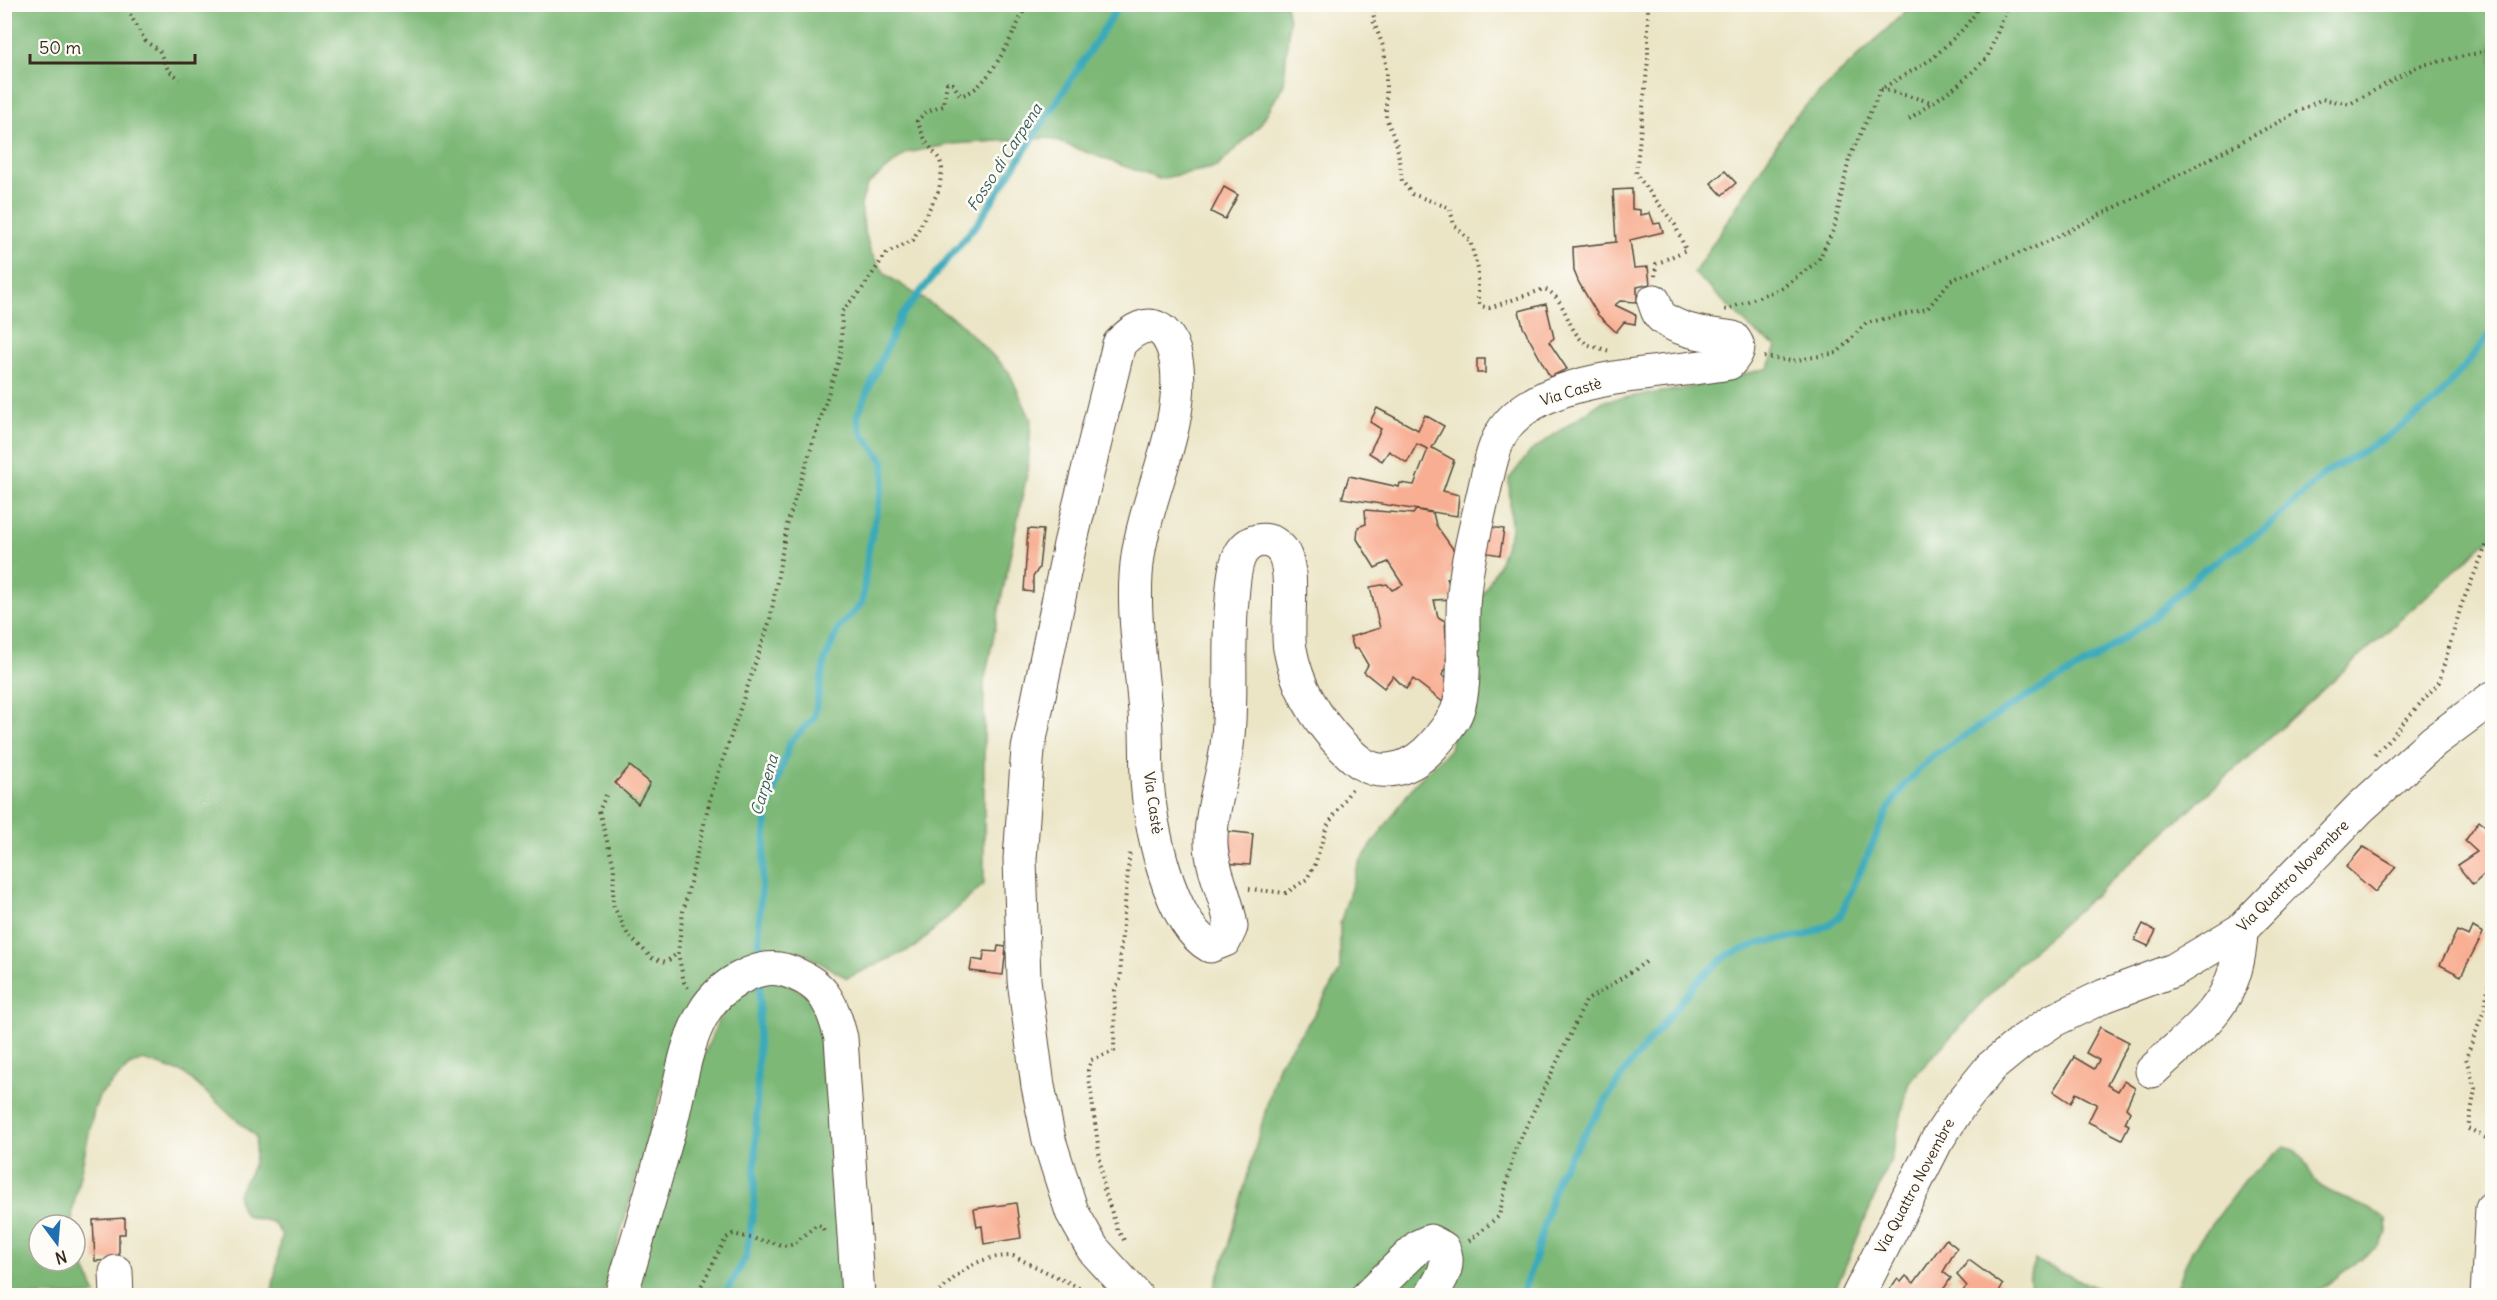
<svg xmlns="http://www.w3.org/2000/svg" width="2497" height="1300" font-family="Delius,sans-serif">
<rect width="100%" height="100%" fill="#fdfcf7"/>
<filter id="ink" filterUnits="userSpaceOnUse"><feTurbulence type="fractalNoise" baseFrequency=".0167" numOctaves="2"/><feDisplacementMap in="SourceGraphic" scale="12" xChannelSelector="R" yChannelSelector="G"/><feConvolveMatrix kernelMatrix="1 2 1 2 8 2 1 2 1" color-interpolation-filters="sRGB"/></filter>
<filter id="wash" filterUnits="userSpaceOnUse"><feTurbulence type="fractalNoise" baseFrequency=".008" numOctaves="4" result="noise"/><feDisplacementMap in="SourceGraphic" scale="24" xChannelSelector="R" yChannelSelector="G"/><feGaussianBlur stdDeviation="1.35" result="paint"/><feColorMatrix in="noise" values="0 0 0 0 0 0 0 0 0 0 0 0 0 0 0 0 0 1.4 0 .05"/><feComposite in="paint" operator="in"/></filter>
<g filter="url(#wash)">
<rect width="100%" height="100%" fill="#ebe5c6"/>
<g fill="#7db877" stroke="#5c714a" stroke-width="1.5">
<path d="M5,5h1281l3,15 -5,64 -24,41 -43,42 -58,12 -111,-41 -96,6 -45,9 -40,32 -6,20 3,24 7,24 15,22 73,47 50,50 22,48 -3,49 -44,214v201l-69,63 -68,31 -46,-26 -49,-1 -40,33 -40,69 -69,242h-334l3,-4 10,-56 -9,-13 -27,-6c-18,-26 -1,-28 7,-51 3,-8 2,-20 3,-28l-72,-64 -41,-13 -14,6 -30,30 -5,14 -22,102 1,13h-34v36h36v-17l21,51 -91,1z"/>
<path d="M1912,5h580v532l-476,429 -107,116 -18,77 -58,136 -622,1 14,-39 53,-192 36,-50 26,-44v-48l19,-60 55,-78 36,-36 25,-141 23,-42 13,-35 -2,-52 22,-28 72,-50 85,-13 81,-20 7,-22 -19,-12 -63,-61 100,-156z"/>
<path d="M772,978l41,19 14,32 19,266 -213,1 67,-231 25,-61z"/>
<path d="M2285,1146c26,9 20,30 37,41 20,13 44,17 64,32l1,14 -8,12 -66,50h-141l20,-45 53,-70z"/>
<path d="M2035,1260l78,35h-78c-8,-13 -6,-22 0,-35z"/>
</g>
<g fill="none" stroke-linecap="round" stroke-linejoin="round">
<g stroke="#3baaba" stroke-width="7">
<path d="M760,961l-1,-39 8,-109 23,-71 24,-24 11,-58 14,-33 23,-24 6,-50 16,-75v-16l-22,-29 -5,-17 43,-99 79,-96 141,-217"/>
<path d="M724,1296l22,-39 8,-51 6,-225"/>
<path d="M1521,1296l13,-34 24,-87 67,-104 73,-91 29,-25 37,-13 40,-6 24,-11 12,-9 48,-106 16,-25 30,-30 90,-57 69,-38 61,-43 47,-45 65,-44 58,-54 61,-36 51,-37 56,-69"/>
</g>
</g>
<g id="blocks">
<g fill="#f8ae92">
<path d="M1725,171l11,12 -14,12 -11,-12z"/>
<path d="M1224,187l14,8 -13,24 -14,-7z"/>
<path d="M1632,189v20l8,1v5l10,-2 4,11 6,-1 3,9 -33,8 4,28 14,-1 2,17 -13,3v15l-17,-1 -5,4 21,10 -1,9 -11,-2 -8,10 -18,-17 -19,-32 -5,-12 -1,-24 43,-5 -3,-52z"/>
<path d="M1546,304l8,34 -5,4 18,27 -17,8 -27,-50 -4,-16z"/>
<rect x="1477" y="359" width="8" height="14"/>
<path d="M1377,408l41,22 7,-15 19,11 -12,22 22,12 -11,31 16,4 -2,21 -115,-18 7,-22 50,11 1,-4 14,2 14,-36 -11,-5 -10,19 -18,-12 -7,10 -13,-8 12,-24 -11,-7z"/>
<path d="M1365,510l48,4 3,-4 17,3 3,12 29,41 -18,12 7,21 -20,1 4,17 7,4 1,16 10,6 -10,16 4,3 -8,13 19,15 -13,16 -35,-27 -7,10 -13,-13 -9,12 -20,-16 4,-7 -10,-17 -4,1 -4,-12 30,-9 -10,-41 17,-3 5,6 11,-5 -15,-23 -13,6 -18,-29 1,-12 8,-3z"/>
<path d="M1479,525l25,4 -4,26 -24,-4z"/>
<path d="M1028,529l15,1 -4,38 -6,9v15l-9,-1z"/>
<path d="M630,766l20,17 -12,21 -23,-21z"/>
<path d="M2479,821l13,10v36l-19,18 -16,-20 20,-13 -12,-11z"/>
<path d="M1225,831l28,3 -3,31 -26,-2z"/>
<path d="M2363,847l33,20 -21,25 -29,-25z"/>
<path d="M2143,924l13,7 -8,15 -13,-6z"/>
<path d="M2473,927l10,6 -22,43 -21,-11 17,-34 12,5z"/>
<path d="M998,946l8,1 -3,28 -33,-4 2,-12 11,2 1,-10 13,1z"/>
<path d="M2100,1027l29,15 -22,43 11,6 6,-10 11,7 -9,20 4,4 -5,11 4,2 -7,14 -34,-17 9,-18 -21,-11 -5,10 -18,-12 21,-34 20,12 5,-9 -13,-7z"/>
<path d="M1016,1203l5,35 -37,6 -2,-18 -5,1 -3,-18z"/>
<path d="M125,1218v16h-6v26l-24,1 -2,-41z"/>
<path d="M1946,1239l11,9 -14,24 8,6 -12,18h-54l12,-17 4,3 5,-6 8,7z"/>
<path d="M1969,1260l34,25 -6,11h-38l8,-10 -10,-11z"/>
</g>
</g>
</g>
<g filter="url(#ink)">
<use href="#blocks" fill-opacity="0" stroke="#554637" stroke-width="1.5"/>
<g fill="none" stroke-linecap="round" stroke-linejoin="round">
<defs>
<g id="minor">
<path d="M2152,1071c49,-47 87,-66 89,-141"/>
<path d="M116,1272l1,24"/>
<path d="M621,1296c16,-56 33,-111 48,-166 11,-39 14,-83 35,-118 14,-24 51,-50 80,-42 39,12 47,30 57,68l17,258"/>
<path d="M1136,1296l-43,-47 -21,-37 -23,-72 -11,-54 -14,-106 -4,-121 8,-110 42,-205 49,-200c30,-33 53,-17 58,22 7,61 -31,131 -39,190 -7,48 2,97 6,145 3,25 2,51 3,77 2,44 22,146 63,168l15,-6 6,-13c-3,-29 -19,-54 -20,-83 -1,-32 12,-66 16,-98 6,-49 0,-98 5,-146 1,-14 2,-33 8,-45 8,-15 26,-20 39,-8 19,17 6,76 11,102 7,39 26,70 53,98 13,13 25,25 45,23 30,-2 49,-27 65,-51 15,-22 9,-77 10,-104 0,-38 10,-75 18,-111 6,-22 9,-50 20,-70 36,-62 165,-59 228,-71 8,-9 13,-15 4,-25 -23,-4 -51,-5 -70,-20 -5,-3 -7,-11 -9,-17"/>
<path d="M1368,1296l51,-50 11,-5 13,7c9,18 -3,32 -12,48"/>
<path d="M1858,1296l78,-154 24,-37 31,-38 33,-27 30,-20 50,-24 70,-26 67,-40 119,-122 74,-67 58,-43"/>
<path d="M2487,1296l5,-88"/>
</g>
</defs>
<use href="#minor" stroke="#554637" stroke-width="35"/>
<g stroke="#554637" stroke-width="4" stroke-dasharray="1.5 4.5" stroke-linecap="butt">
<path d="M124,4l22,38 13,8 9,20 12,9"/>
<path d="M1376,4l-3,16 10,26 3,18v54l11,27 5,36 10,13 38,14 4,17 16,16 8,28v32l3,5 8,2 55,-19c23,8 22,43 43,55 7,3 16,5 23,7"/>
<path d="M1648,4v56l-12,114 39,51 11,25 -30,14 -1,13"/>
<path d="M1881,89l50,13"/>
<path d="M1909,119l50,-35 28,-26 22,-54"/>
<path d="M1725,310l57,-22 36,-27 16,-32 15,-70 32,-70 51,-30 30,-29 13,-16 3,-10"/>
<path d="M1764,357l28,4 45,-8 29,-30 61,-14 24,-29 89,-35 120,-60 162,-86 28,5 68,-38 74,-16"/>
<path d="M2375,755l64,-73 22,-76 31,-74"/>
<path d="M606,795l-7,16 15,56 -1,38 15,30 24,23 14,4 12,-9"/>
<path d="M1249,889l37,4 21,-14 8,-15 12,-38 26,-39"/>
<path d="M2492,961l-7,47 -19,50 9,31 -7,40 24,12"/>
<path d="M688,988l-4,-6 -6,-29 5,-41 28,-117 59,-175 17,-95 54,-172 1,-42 20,-22 24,-35 27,-14 26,-50 3,-21 -2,-9 -14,-18 -9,-21 9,-9 17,-6 4,-23 6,1 7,11c28,-1 56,-68 67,-91"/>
<path d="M1124,1240l-6,-9 -14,-42 -16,-119 3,-10 23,-9 1,-61 6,-12 -1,-22 10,-106"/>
<path d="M1469,1241l30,-25 15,-64 72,-151 63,-41"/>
<path d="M696,1296l30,-58 7,-4 54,12 7,-2 22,-19 6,1 3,7"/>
<path d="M936,1296c25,-26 40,-40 77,-40l84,40"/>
</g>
<use href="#minor" stroke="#fff" stroke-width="33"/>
</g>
</g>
<g text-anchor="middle" stroke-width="5" stroke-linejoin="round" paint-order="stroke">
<g font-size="15" fill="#3b2a1e" stroke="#fdfcf7">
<text transform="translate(1571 392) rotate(-17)" y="5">Via Castè</text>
<text transform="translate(1153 803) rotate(82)" y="5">Via Castè</text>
<text transform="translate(2293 876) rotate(-45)" y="5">Via Quattro Novembre</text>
<text transform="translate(1915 1186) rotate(-62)" y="5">Via Quattro Novembre</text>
</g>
<g font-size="16" font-style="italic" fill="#3b5d5c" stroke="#fdfcf7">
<text transform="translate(1004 157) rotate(-57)" y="6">Fosso di Carpena</text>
<text transform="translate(764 785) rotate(-74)" y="6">Carpena</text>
</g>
</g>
<rect width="2497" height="1300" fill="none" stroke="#fdfcf7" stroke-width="24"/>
<g transform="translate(57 1243) rotate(164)"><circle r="28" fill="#fdfcf7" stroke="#afa8a0" stroke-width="1.5"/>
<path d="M0-4.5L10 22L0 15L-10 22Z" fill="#1f6fb2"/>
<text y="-9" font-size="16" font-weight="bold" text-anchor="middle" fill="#3b2a1e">N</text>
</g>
<path d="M30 54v9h165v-9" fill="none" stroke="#3b2a1e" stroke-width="3"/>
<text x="39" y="54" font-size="18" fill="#3b2a1e" stroke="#fdfcf7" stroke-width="4.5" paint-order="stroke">50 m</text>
</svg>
